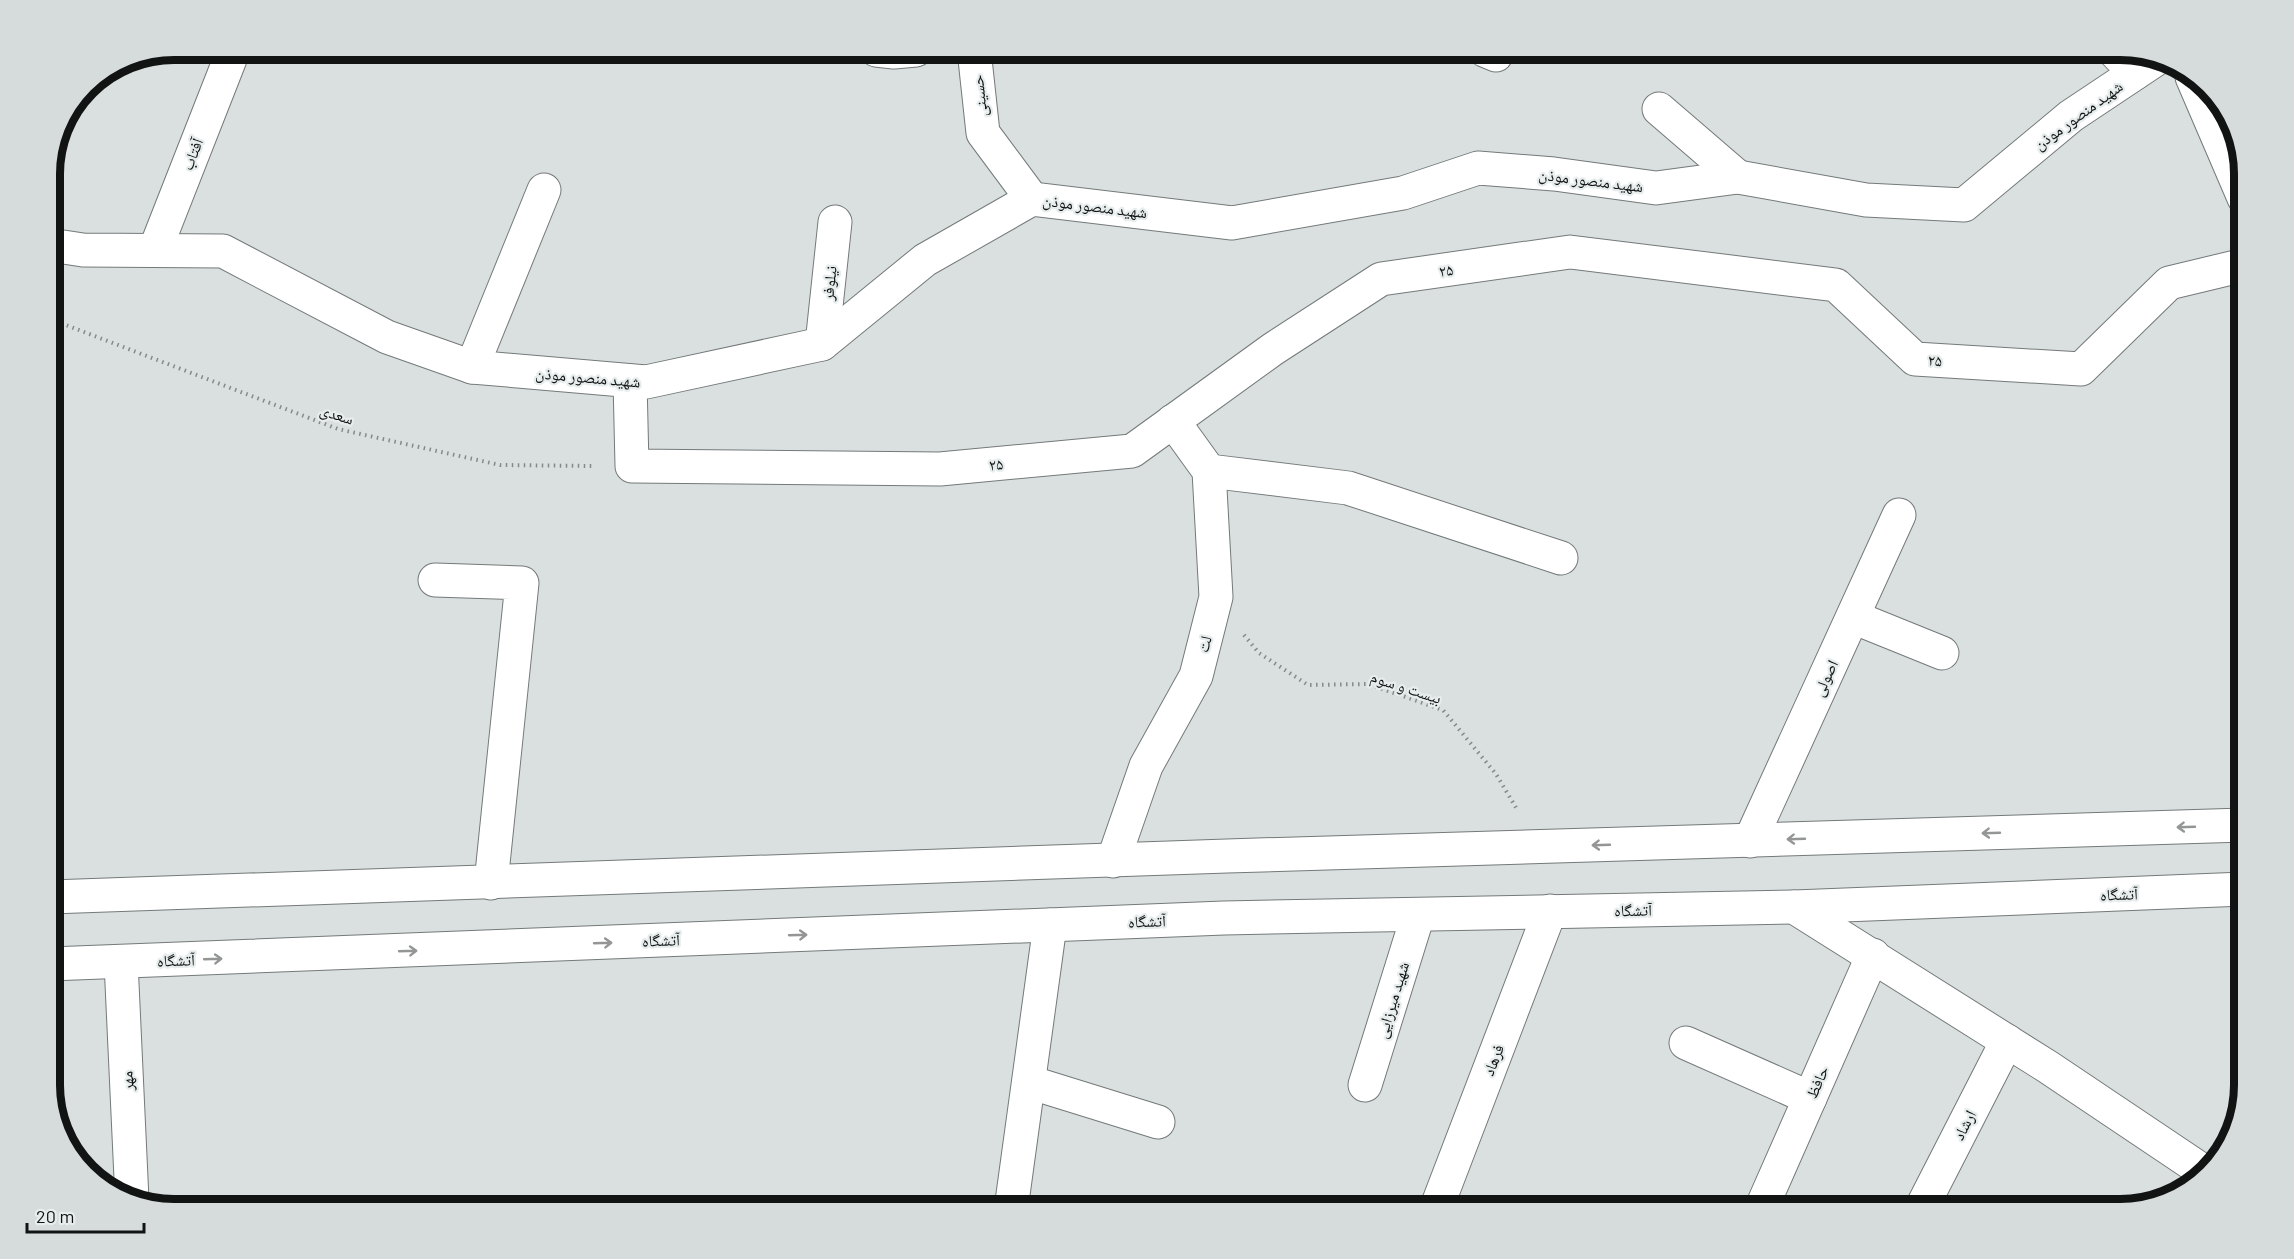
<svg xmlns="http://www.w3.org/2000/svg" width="2294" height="1259" font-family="Barlow,'Noto Naskh Arabic',sans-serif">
<rect width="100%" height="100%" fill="#dae0e0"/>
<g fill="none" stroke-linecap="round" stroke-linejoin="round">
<defs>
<g id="minor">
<path d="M876,50l18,2 22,-2"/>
<path d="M974,50l9,83 49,66"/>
<path d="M1484,50l12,5"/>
<path d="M2113,50l22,23"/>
<path d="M2192,77l52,121"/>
<path d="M1659,109l79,68"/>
<path d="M50,245l33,5 140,1 164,86 85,30 174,15 176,-38 103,-84 107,-61 200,24 171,-30 75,-25 76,6 102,14 82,-11 128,23 98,5 107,-89 87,-58"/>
<path d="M155,250l75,-191"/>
<path d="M822,344l13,-122"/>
<path d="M472,367l72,-177"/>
<path d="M630,381l2,85 308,3 192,-18 141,-102 108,-70 189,-27 266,33 79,74 166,10 88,-86 75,-18"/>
<path d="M1209,471l139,17 213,70"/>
<path d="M435,580l87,3 -31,300"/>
<path d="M1853,617l89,36"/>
<path d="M1750,841l149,-326"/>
<path d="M1113,861l33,-95 50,-90 20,-79 -7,-126 -36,-50"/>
<path d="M1794,907l254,160 155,104"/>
<path d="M121,962l11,238"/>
<path d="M1686,1043l124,55"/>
<path d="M1029,1082l129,40"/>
<path d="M1365,1085l53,-170"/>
<path d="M1011,1209l39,-284"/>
<path d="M1436,1209l114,-298"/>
<path d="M1761,1209l112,-254"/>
<path d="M1921,1209l86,-168"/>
</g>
<g id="major">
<path d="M50,897l1177,-41 1017,-31"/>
<path d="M50,964l1174,-46 570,-11 450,-18"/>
</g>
</defs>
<use href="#minor" stroke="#747979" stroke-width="35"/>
<use href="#major" stroke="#747979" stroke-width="35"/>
<g stroke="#858989" stroke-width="4" stroke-dasharray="1.5 4.5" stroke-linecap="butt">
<path d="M50,319l288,110 162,36 95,1"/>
<path d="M1244,635l15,18 49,32 60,-1 75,26 53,64 22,37"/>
</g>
<use href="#minor" stroke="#fff" stroke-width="33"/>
<use href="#major" stroke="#fff" stroke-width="33"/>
</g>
<defs><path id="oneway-shaft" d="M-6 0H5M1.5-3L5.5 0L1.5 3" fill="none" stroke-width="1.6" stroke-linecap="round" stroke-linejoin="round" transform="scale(1.5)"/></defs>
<g stroke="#949595">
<use href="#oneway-shaft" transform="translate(2186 827) rotate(178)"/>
<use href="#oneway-shaft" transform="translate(1991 833) rotate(178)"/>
<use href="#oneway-shaft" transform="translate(1796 839) rotate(178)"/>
<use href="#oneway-shaft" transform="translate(1601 845) rotate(178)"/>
<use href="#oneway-shaft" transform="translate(798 935) rotate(-2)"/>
<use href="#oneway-shaft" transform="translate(603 943) rotate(-2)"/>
<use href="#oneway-shaft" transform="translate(408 951) rotate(-2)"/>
<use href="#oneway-shaft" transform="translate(213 959) rotate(-2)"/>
</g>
<g text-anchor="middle" stroke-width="4.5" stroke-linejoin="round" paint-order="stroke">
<g font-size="16" fill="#121414" stroke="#e7eded">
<text transform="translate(979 96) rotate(-96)" y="6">حسینی</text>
<text transform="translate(2078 115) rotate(-36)" y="6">شهید منصور موذن</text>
<text transform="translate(192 154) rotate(-69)" y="6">آفتاب</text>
<text transform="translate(1591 180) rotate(7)" y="6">شهید منصور موذن</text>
<text transform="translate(1095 206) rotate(7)" y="6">شهید منصور موذن</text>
<text transform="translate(1446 270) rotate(-8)" y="6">۲۵</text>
<text transform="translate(829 283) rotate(-84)" y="6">نیلوفر</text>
<text transform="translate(1935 360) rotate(4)" y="6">۲۵</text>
<text transform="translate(588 377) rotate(5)" y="6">شهید منصور موذن</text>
<text transform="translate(337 414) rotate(18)" y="6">سعدی</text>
<text transform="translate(996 464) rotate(-6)" y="6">۲۵</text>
<text transform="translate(1204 644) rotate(-75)" y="6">لت</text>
<text transform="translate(1825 678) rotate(-65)" y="6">اصولی</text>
<text transform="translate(1406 687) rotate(18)" y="6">بیست و سوم</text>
<text transform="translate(2119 894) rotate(-2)" y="6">آتشگاه</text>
<text transform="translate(1633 910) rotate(-1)" y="6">آتشگاه</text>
<text transform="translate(1147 921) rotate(-2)" y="6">آتشگاه</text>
<text transform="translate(661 940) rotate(-2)" y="6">آتشگاه</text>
<text transform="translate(176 960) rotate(-2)" y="6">آتشگاه</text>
<text transform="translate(1392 1000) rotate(-73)" y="6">شهید میرزایی</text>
<text transform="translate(1493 1060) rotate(-69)" y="6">فرهاد</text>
<text transform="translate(127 1081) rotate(-93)" y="6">مهر</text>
<text transform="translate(1817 1082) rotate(-66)" y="6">حافظ</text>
<text transform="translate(1964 1125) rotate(-63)" y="6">ارشاد</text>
</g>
</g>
<path d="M0 0H2294V1259H0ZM174 60H2120A114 114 0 0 1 2234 174V1085A114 114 0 0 1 2120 1199H174A114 114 0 0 1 60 1085V174A114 114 0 0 1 174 60Z" fill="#d6dcdc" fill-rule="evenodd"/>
<path fill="none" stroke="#121414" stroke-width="8" d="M174 60H2120A114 114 0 0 1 2234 174V1085A114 114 0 0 1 2120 1199H174A114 114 0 0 1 60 1085V174A114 114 0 0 1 174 60Z"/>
<path d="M27 1223v9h117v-9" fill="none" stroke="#121414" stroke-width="3"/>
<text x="36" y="1223" font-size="18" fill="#121414" stroke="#e7eded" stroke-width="4.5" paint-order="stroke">20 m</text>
</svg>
